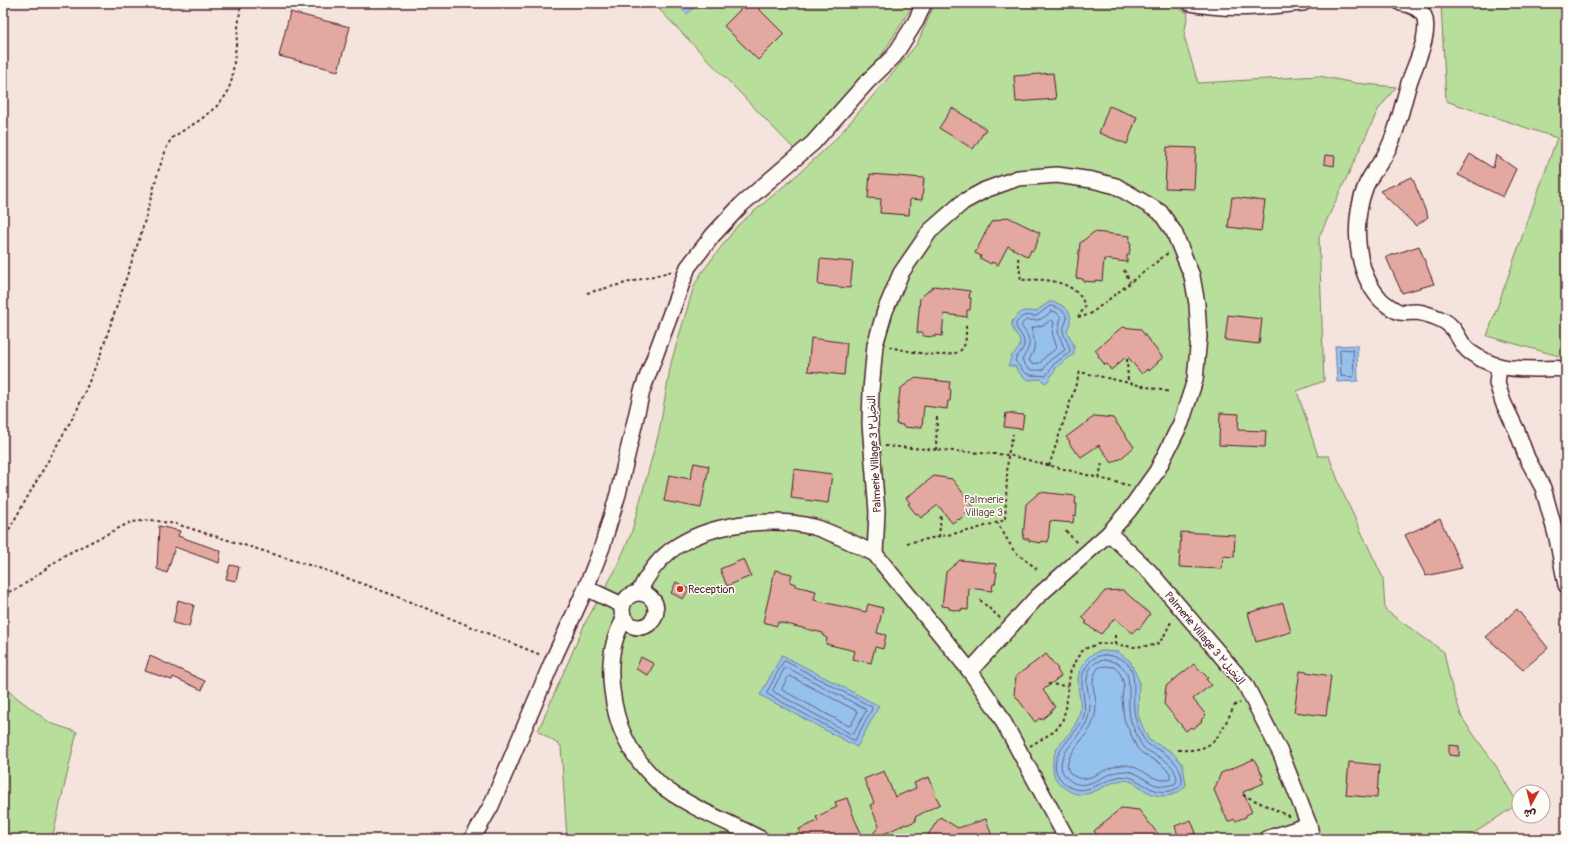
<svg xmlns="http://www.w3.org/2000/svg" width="1569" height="842" font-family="Pangolin,'Playpen Sans Arabic',sans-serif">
<rect width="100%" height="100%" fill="#f5e3dd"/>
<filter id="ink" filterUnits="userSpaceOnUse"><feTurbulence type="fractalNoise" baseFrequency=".025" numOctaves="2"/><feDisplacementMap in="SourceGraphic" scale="8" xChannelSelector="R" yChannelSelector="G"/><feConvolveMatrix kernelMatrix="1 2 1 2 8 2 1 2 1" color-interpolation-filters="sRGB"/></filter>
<g filter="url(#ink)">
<g fill="#b7de9a" stroke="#807e62">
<path d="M653,3h261l-30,49 -88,99z"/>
<path d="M935,3h233l20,10 -4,23 14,47 121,-7 36,7 41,4 -18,23 -59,127 5,144 -27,10 21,65h11l13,35 41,87 2,32 59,42 6,29 12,37 34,48 22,38 -53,35h-898l-6,-93 -23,-15 48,-110 30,-52 15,-35 28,-102 12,-69 23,-77 8,-14 36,-47 59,-50 36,-33 63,-73 21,-25z"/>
<path d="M1441,3h125v355l-79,-22 70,-198 -111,-37z"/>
<path d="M3,687l47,36 27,9 -25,107h-49z"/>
</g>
<g fill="#95c1ee" stroke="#7780a0">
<path d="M675,3h24l-12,11z"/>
<path d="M1049,302c10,0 24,7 21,20 0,3 -2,5 -3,9l7,15v8l-17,13 -9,14 -3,2 -4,-4c-4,0 -7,1 -11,1 -7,-1 -12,-8 -15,-14h-7c2,-3 2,-6 3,-9 3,-5 9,-7 9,-13 1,-9 -9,-10 -8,-23 9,-9 10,-12 23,-9z"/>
<path d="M1357,345l1,36 -21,1 -2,-36z"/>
<path d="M1103,651l15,1 12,9 9,20 -1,34 5,13 6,12 22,11 12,14 3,20c-9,12 -25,14 -38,7 -6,-3 -12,-9 -18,-11 -22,-7 -41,29 -68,5 -6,-5 -9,-11 -9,-18 -3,-24 21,-32 26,-53 5,-19 -8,-33 5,-52 5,-8 10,-11 19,-12z"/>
<path d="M782,655l97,51 -22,41 -97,-52z"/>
</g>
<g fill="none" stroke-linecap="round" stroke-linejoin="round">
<g stroke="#686079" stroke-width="1">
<path d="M1050,306c8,0 19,6 16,16 -1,3 -3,5 -3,9 1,8 7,13 7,21l-16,12 -8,12c-8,-2 -16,2 -23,-5 -3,-3 -4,-7 -8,-10 1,-6 9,-10 9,-17 1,-9 -9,-13 -8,-21 8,-10 9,-7 20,-7z"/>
<path d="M1052,311l4,1 5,5 -3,15 7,18 -15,10 -7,10c-13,0 -14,2 -21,-10 5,-9 11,-17 4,-27 -2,-4 -4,-5 -5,-8l5,-5c14,1 15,0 26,-9z"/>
<path d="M1051,320l3,2 -2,11 5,15 -11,8 -6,7 -8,1 -3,-4c8,-14 6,-18 2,-32l13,-3z"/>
<path d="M1342,349l11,1 1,25 -1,2 -12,-1 -1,-25z"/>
<path d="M1104,655c46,3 22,41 33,68 2,6 5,14 9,19 2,3 7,5 11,7 13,7 26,17 25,34 -3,5 -6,6 -12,8 -15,3 -24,-6 -36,-12 -24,-13 -46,27 -71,3 -23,-23 12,-44 20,-63 6,-19 -8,-36 4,-53 4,-7 9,-10 17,-11z"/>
<path d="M1104,660c39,3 18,39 28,64 2,5 8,20 12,24 14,10 31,13 33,32l-2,4c-28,8 -30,-13 -51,-13 -20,0 -39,25 -57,7 -20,-19 16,-41 21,-60 1,-4 2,-9 2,-12 -1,-15 -7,-25 1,-39 4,-5 7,-6 13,-7z"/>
<path d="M785,661l87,46v2l-17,31h-2l-86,-46v-2l16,-30z"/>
<path d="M1104,666l10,1 6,6 4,11 -2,14 2,21 13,29 5,5 19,11 9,9v6c-17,5 -28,-13 -45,-14 -17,-1 -35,19 -49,12 -24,-10 9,-38 15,-50 3,-7 5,-14 5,-21 0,-16 -8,-23 2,-38z"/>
<path d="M785,668h3l77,41 1,2 -12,22 -3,1 -77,-42 -1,-2z"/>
<path d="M790,676l67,35v3l-6,11 -2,1 -67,-36v-2l6,-11z"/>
</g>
</g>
<g fill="#e3a9a0" stroke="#4a1f2b">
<path d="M747,3h6l31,31 -26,26 -34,-34z"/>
<path d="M290,12l60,15 -12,44 -59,-15z"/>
<path d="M1053,73l3,26 -40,3 -2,-26z"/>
<path d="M1109,106l28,11 -10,27 -28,-11z"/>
<path d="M952,108l34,21 -13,20 -34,-21z"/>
<path d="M1167,147l29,1 -2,41 -29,-1z"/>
<path d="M1470,154l23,14 3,-13 20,14 -13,28 -45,-22z"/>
<path d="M1325,155l10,1 -1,10 -10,-2z"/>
<path d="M870,174l54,4 -2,22 -12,-1 -1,16 -29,-2 1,-14 -13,-1z"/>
<path d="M1412,177l16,40 -12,9 -36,-35z"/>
<path d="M1232,197l33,4 -4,30 -33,-4z"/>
<path d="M1008,217l32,16 -3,7 1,1 -5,10 -2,-1 -3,7 -20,-11 -10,19 -6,-3 -1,2 -11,-6 1,-2 -6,-3 16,-31z"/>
<path d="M1094,232l36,4 -1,7h2l-2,12h-2v7l-23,-3 -2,22 -7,-1v2l-12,-1v-2l-7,-1 4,-35z"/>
<path d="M1419,246l15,38 -32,9 -16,-36z"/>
<path d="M820,259l33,3 -3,26 -32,-3z"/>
<path d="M934,286l36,5 -1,7h2l-1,12h-3v7l-23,-3 -2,22 -7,-1v2l-12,-1v-3h-6l3,-35z"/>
<path d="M1228,315l34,4 -3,25 -34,-4z"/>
<path d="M1122,327l18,2 23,29 -6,4 1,1 -9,8 -2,-2 -5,5 -15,-18 -16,14 -4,-6 -2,1 -7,-9 1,-1 -4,-5z"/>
<path d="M811,338l36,5 -3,32 -36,-4z"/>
<path d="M914,378l36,4 -1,7 2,1 -1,11h-2l-1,8 -23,-3 -2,21h-7v1l-12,-1v-2l-7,-1 4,-35z"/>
<path d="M1006,413l18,2 -2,14 -18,-2z"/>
<path d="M1220,413l19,1 -1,16 28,1 -1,16 -46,-2z"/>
<path d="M1095,416l18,2 21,29 -15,13 -1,-1 -6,4 -13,-18 -18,12 -4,-5 -1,1 -7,-10 1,-1 -4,-5z"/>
<path d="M694,463l15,3 -8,42 -37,-7 5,-26 21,4z"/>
<path d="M794,469l38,5 -4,29 -37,-5z"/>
<path d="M934,476l18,3 22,28 -15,13 -1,-1 -6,4 -14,-18 -17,13 -4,-5 -1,1 -8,-10 2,-1 -4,-5z"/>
<path d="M1040,492l36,4 -1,8h2l-1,12 -2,-1 -1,8 -23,-2 -2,21 -7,-1v2l-12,-2v-2h-6l3,-35z"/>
<path d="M1440,519l22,49 -36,8 -21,-41z"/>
<path d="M159,526l21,5 -2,5 43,15 -2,12 -44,-16 -8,26 -10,-4z"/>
<path d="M1181,532l54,3 -1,22 -11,-1 -1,13 -43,-2z"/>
<path d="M744,559l7,17 -24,10 -7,-17z"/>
<path d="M960,560l36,4 -1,8h2l-2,12h-2l-1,7 -23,-3 -1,22 -7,-1v2l-12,-2v-2l-7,-1 4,-34z"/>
<path d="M230,565l9,2 -3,14 -10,-2z"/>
<path d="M775,570l17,4 -2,8 5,2v2l21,5 -2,9 52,12 2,-8 15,4 -6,25 9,2 -3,14 -8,-2 -4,16 -18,-4 2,-8 -29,-7 1,-6 -4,-2v-3l-45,-11 -1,4 -14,-4z"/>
<path d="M676,582l13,7 -6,10 -12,-6z"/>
<path d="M1123,590l27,24 -11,15 -2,-1 -5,5 -17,-15 -14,16 -5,-4 -1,1 -10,-8 2,-1 -5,-5 23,-26z"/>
<path d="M178,600l16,5 -5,22 -16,-4z"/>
<path d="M1283,603l8,29 -35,10 -8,-29z"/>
<path d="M1517,609l31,39 -25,22 -37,-33z"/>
<path d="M1046,654l12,15 -1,1 4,6 -18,14 12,17 -5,4 1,1 -10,8 -1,-2 -5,4 -21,-28 2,-18z"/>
<path d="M150,656l55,25 -3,9 -29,-13 -1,3 -27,-9z"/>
<path d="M641,657l13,7 -6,11 -12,-6z"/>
<path d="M1194,664l14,14 -2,1 5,6 -18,14 13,16 -5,5 1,1 -9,8 -2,-2 -5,4 -22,-27 2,-18z"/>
<path d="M1300,671l31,5 -5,40 -32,-4z"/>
<path d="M1449,745l10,1v10l-10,-1z"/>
<path d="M1254,759l9,17 -2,1 3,6 -21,9 9,20 -6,3v2l-11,4 -1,-2 -6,3 -14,-32 7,-17z"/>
<path d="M1349,762l30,3 -2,33 -31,-3z"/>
<path d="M884,771l11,26 21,-9 -2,-5 15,-6 6,15 -1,1 6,11 -25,13 1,4 -10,4 -1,-1 -32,15h-4l10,-13 -9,-21 4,-2 -10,-24z"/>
<path d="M847,798l8,22 9,19h-61l-4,-10 19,-8 -2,-4 21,-10 -2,-5z"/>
<path d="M1121,808l18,2 23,29h-32l-3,-5 -6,5h-21l-6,-8z"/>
<path d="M940,817l18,11 28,-9 7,20h-68z"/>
<path d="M1191,820l5,13 -17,6 -4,-13z"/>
</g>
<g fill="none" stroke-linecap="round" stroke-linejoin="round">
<defs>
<g id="minor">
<path d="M1190,3c38,8 75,4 113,0"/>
<path d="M1401,3c8,1 19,5 23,13 7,17 -8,47 -14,64 -8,25 -12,51 -25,75 -6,11 -16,21 -20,33 -13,35 -10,84 16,112 4,4 13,10 18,12 5,1 12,0 18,0 7,1 16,4 23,7 19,8 18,25 30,33 22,16 39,17 66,17 10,0 20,-1 30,0"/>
<path d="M1499,367l-2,16 6,19 14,29 10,27 16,30 14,50 9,47"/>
<path d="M1109,533l41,39 95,112 36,70 28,71 3,14"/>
<path d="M875,554l2,-42 -7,-88 1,-34 4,-45 10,-34 16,-38 29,-42 33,-29 22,-12 33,-12 39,-3 35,5 24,6 44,26 14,20 18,44 5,28 2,33 -4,43 -14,43 -24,48 -27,38 -21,24 -72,64 -67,74"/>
<path d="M586,588l36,17"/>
<path d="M639,592c7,-15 17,-30 31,-41 37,-28 100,-35 144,-24 20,6 43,18 61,27l95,117 28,41 69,127"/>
<circle cx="639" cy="610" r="17"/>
<path d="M624,620c-13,21 -15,46 -12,70 4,35 16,62 41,87 4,4 8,9 13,12 29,21 63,33 95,50"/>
<path d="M472,839l19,-33 62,-146 33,-72 16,-41 16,-53 24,-103 46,-124 25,-32 28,-30 72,-62 54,-61 27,-26 22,-35 8,-18"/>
<path d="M1266,839l43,-14"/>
</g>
</defs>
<use href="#minor" stroke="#4a1f2b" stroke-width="18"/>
<g stroke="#4a1f2b" stroke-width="2" stroke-dasharray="3 3" stroke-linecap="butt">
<path d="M1018,258l3,22c20,-1 45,-1 59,16 3,3 4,8 5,12l-7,8"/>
<path d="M1124,270l6,12"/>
<path d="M587,293l86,-22"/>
<path d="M1078,317l11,-2 79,-62"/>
<path d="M889,347c16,3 61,15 73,2 5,-6 4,-16 4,-24"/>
<path d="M1127,359l1,24"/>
<path d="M885,446l123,9 123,31"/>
<path d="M936,450l1,-35"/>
<path d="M1049,466l31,-94 90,20"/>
<path d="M1099,478l3,-16"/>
<path d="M997,522l17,29 23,18"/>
<path d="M1066,531l11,12"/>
<path d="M939,537l2,-23"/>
<path d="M3,540l74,-130 23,-54 41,-122 18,-65 9,-25 5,-7 27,-17 16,-13 11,-13 5,-15 9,-76"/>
<path d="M907,543l65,-13 33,-10 3,-65 5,-21"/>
<path d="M3,594l16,-6 46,-33 66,-33 20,-2 25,4 149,46 68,25 148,60"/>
<path d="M980,600l20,18"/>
<path d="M1115,644v-11"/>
<path d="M1048,684l20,2"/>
<path d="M1030,746l25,-15 7,-9 4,-14 4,-35 6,-14 8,-10 14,-5h15l20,3 23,-2 7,-7 9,-18"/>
<path d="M1178,750c39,2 40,-14 57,-45l5,-2"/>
<path d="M1243,795l48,22"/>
</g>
<use href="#minor" stroke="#fdfcf7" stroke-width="15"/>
</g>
</g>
<circle fill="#c8321e" stroke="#fdfcf7" stroke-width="1.5" cx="680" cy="589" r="4"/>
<g text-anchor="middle" stroke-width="3" stroke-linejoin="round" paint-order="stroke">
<g font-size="11" fill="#4a1f2b" stroke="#fdfcf7">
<text transform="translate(874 454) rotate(-93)" y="4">Palmerie Village 3 النخيل٣</text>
<text transform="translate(1205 638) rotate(50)" y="4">Palmerie Village 3 النخيل٣</text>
</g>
<g font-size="11" fill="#6b584c" stroke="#fdfcf7">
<text x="984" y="503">Palmerie<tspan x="984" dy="13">Village 3</tspan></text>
</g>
<g font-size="11" fill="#4a1f2b" stroke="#fdfcf7" text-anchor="start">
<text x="688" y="593">Reception</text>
</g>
</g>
<rect width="1569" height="842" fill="none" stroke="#fdfcf7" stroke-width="16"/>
<rect x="8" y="8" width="1553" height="826" fill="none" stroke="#4a1f2b" stroke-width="1.5" filter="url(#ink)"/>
<g transform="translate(1531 804) rotate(187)"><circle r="19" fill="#fdfcf7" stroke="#b5a4a5"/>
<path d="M0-3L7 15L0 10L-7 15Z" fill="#c8321e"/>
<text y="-6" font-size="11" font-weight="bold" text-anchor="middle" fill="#4a1f2b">ش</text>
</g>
</svg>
